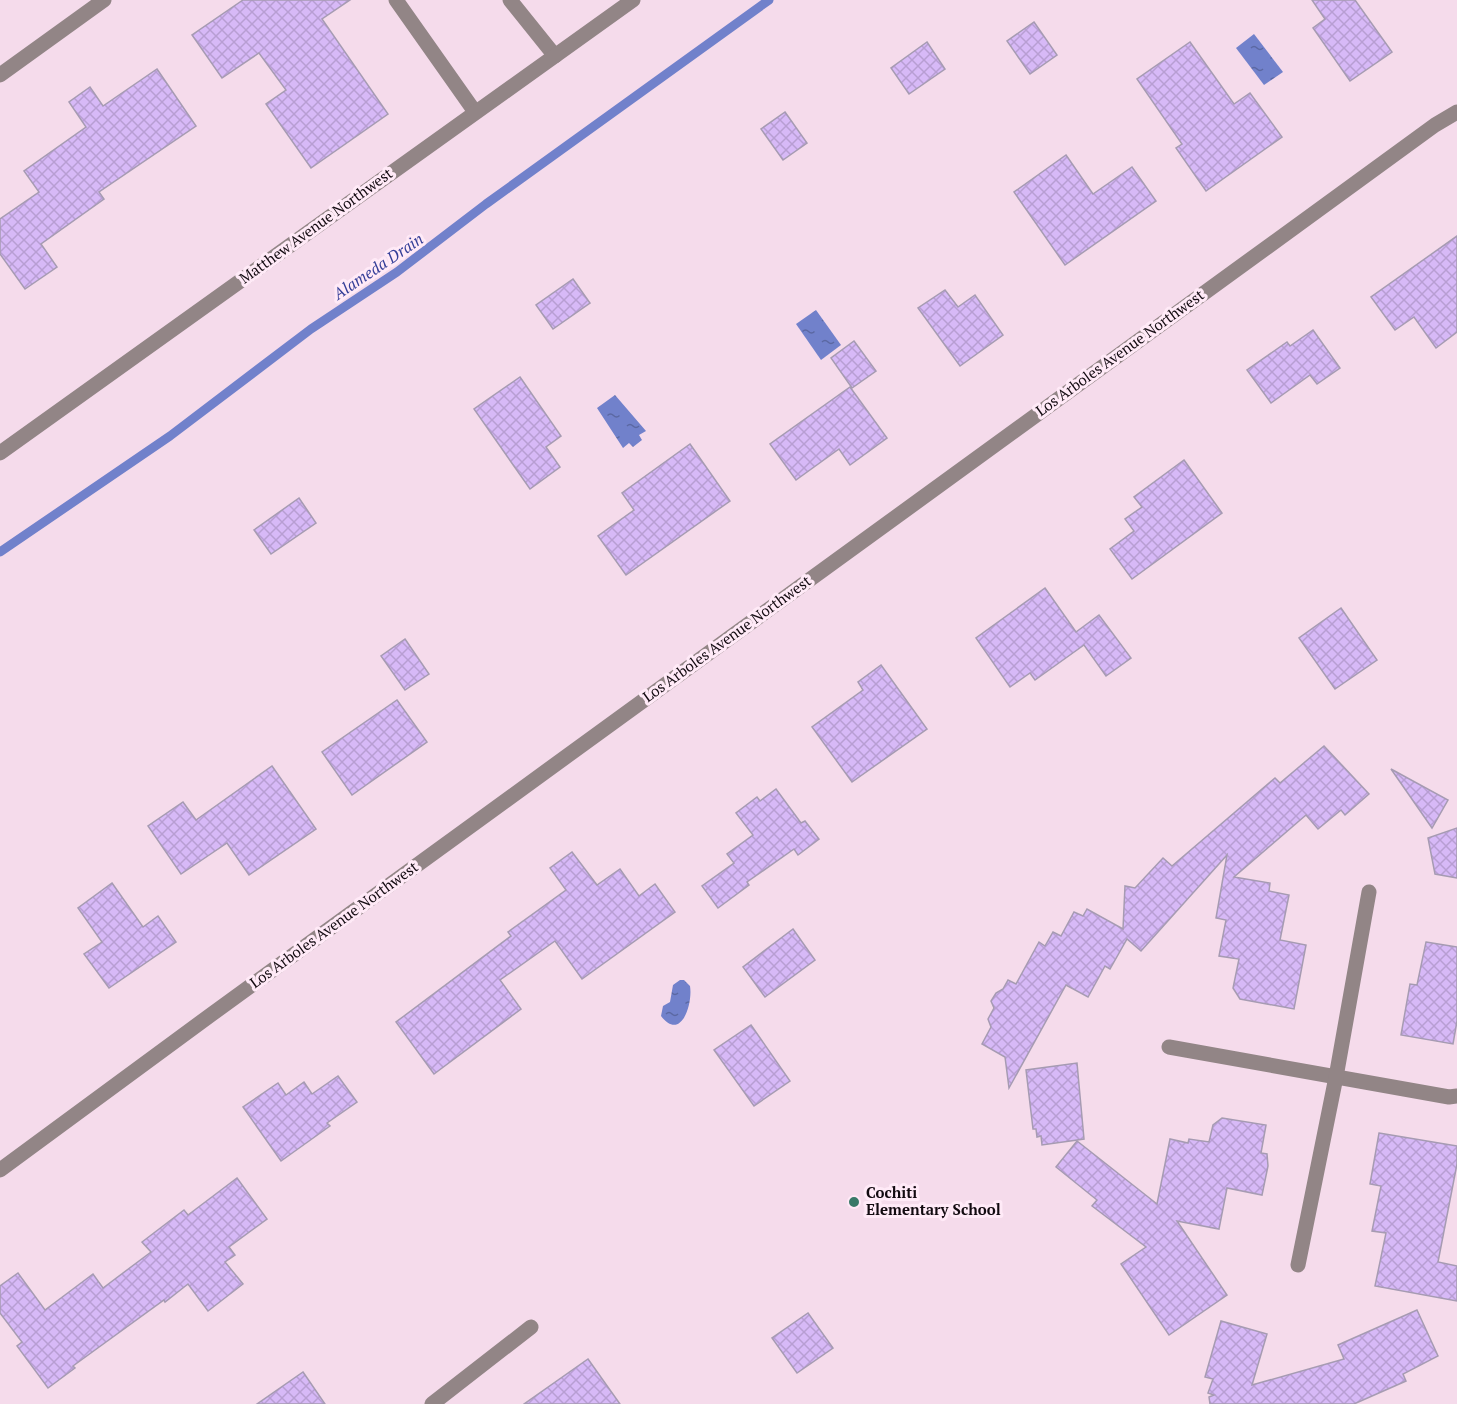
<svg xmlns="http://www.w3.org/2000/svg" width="1457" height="1404" font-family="'PT Serif',serif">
<defs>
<pattern id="water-ripples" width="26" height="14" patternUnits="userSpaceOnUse" patternTransform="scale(1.5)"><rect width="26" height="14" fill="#7181cb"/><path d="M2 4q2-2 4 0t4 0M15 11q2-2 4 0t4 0" fill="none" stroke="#5b68a3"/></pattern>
<pattern id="building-cross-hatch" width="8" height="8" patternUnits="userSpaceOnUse" patternTransform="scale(1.5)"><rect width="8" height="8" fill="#d7b9f7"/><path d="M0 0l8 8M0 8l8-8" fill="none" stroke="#b89ed3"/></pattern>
</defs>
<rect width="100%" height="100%" fill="#f5dbeb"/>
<g fill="url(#water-ripples)">
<path d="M1254,34l29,38 -19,13 -28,-37z"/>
<path d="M816,310l25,35 -20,15 -25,-36z"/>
<path d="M615,395l31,36 -7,4 3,5 -9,7 -4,-4 -6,5 -26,-40z"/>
<path d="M680,980h4l6,6c3,18 -9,56 -29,30l2,-10 7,-4 3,-17z"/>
</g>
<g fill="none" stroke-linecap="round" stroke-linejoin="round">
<path stroke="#7181cb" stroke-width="9" d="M0,552l170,-116 141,-107 86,-57 89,-68 283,-204"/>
</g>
<g fill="url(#building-cross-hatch)" stroke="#a69bb2" stroke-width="1.5">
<path d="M243,0h107l-28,19 66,95 -77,54 -45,-64 20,-14 -27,-37 -37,25 -30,-43z"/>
<path d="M1312,0h43l37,52 -42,29 -37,-53 12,-9z"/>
<path d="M1034,22l23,33 -27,19 -23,-33z"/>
<path d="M927,42l18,27 -36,25 -18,-26z"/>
<path d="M1190,42l44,62 16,-11 32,44 -76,54 -30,-43 6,-4 -45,-65z"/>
<path d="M157,69l39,57 -97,66 5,7 -63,45 16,23 -32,22 -25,-35v-35l39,-27 -15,-21 62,-44 -17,-25 21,-15 13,19z"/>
<path d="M785,112l22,31 -24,17 -22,-31z"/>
<path d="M1066,155l27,39 39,-27 24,34 -91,64 -51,-73z"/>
<path d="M1457,236v96l-21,16 -22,-31 -19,13 -24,-33z"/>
<path d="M573,279l17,24 -37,26 -17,-24z"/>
<path d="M945,290l13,17 17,-12 28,40 -43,31 -42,-58z"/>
<path d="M1313,330l27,38 -23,16 -7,-9 -39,28 -24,-33 40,-28 3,4z"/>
<path d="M854,341l22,30 -24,17 -21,-30z"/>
<path d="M520,377l41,59 -15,11 14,20 -30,22 -56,-80z"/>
<path d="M850,387l37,51 -37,27 -11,-16 -43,31 -26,-36z"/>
<path d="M690,444l40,57 -104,74 -28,-39 36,-26 -12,-17z"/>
<path d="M1184,460l38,53 -90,66 -22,-30 24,-18 -9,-12 17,-12 -8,-10z"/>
<path d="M299,498l17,25 -45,31 -17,-24z"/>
<path d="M1045,588l31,44 23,-17 32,43 -25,18 -22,-31 -49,35 -5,-7 -20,14 -34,-49z"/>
<path d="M1341,608l36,52 -42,29 -36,-51z"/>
<path d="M405,639l24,35 -24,16 -24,-34z"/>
<path d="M881,665l46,64 -75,53 -40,-55 51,-37 -5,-8z"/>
<path d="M397,700l30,42 -75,53 -30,-43z"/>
<path d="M1324,746l45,48 -24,21 -4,-5 -23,19 -12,-14 -72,62 36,6 -1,8 20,4 -9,45 26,5 -12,64 -54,-10 -7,-11 6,-29 -20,-3 7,-36 -10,-2 11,-63 -86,96 -14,-12 -17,30 -5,-3 -17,31 -22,-12 -57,103 -4,-31 -23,-13 9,-17 -3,-8 6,-11 -3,-7 5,-8 7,-4 5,-9 8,4 23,-42 6,4 8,-14 8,4 13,-24 9,4 4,-7 36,20 2,-43 10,2 28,-30 9,8 103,-88 5,5z"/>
<path d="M272,766l44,63 -67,46 -22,-32 -46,31 -33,-48 35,-24 13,18z"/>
<path d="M1391,769l57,31 -16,28z"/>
<path d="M776,789l25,34 4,-2 14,18 -21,16 -4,-6 -47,33 2,3 -31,23 -16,-22 32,-23 -7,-9 26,-19 -17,-22 21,-16 3,4z"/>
<path d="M1457,828v50l-22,-4 -7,-36z"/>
<path d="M572,852l25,33 23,-16 19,27 16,-12 20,28 -93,67 -27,-38 -55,39 21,29 -87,65 -38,-52 115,-86 -3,-4 58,-42 -16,-22z"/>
<path d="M112,883l31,44 15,-11 18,26 -67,46 -25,-34 18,-12 -24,-34z"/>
<path d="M793,929l22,31 -50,37 -22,-30z"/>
<path d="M1426,942l31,5v74l-4,23 -52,-9 9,-51 7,1z"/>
<path d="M751,1025l39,56 -36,25 -40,-56z"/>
<path d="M1077,1063l7,76 -42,6 -1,-9 -4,1 -1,-8h-3l-7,-59z"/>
<path d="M338,1076l19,26 -30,21 3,3 -49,35 -38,-54 35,-24 8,12 18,-13 8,12z"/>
<path d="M1222,1118l44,7 -5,28 6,1 1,12 -6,29 -35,-7 -8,41 -42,-8 50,74 -58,40 -48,-71 25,-17 -54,-41 5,-6 -41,-33 21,-26 80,63 13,-65 18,4 1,-4 20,3 4,-17z"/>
<path d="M1379,1133l78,13v18l-19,98 19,4v35l-82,-15 11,-53 -14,-2 9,-45 -11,-2z"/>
<path d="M237,1178l30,41 -38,28 6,8 -10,7 18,22 -35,27 -20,-27 -23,18 -1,-2 -91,66 2,2 -27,20 -31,-42 5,-4 -22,-29v-27l18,-13 27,37 48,-36 10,14 48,-36 -9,-10 42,-32 4,5z"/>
<path d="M1417,1310l21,46 -35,18 3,7 -52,23h-144l-1,-7 5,-2 -6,-2 5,-14 -8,-2 16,-56 46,13 -15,51 92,-26 -6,-14z"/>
<path d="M808,1313l25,35 -36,25 -25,-35z"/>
<path d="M588,1359l32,45h-96z"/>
<path d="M303,1372l22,32h-68z"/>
</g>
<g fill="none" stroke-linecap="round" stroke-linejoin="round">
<g stroke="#928586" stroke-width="15">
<path d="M396,0l79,112"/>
<path d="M510,0l45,56"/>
<path d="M0,75l104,-75"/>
<path d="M0,453l633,-453"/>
<path d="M1169,1047l280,50 8,-1"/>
<path d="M0,1170l212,-156 1105,-803 118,-86 22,-13"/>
<path d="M1298,1265l38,-188 33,-185"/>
<path d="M432,1404l99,-77"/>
</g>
</g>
<circle fill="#397968" stroke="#ffeaf7" stroke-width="2" cx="854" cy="1202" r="6"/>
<g text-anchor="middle" stroke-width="6" stroke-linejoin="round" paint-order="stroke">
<g font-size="15" fill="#120a10" stroke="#ffeaf7">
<text transform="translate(316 226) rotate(-36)" y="5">Matthew Avenue Northwest</text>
<text transform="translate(1120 353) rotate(-36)" y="5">Los Arboles Avenue Northwest</text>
<text transform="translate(727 639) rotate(-36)" y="5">Los Arboles Avenue Northwest</text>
<text transform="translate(334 925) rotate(-36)" y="5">Los Arboles Avenue Northwest</text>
</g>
<g font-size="15" font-weight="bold" fill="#120a10" stroke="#ffeaf7" text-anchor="start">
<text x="866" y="1198">Cochiti<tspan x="866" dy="17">Elementary School</tspan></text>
</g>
<g font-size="16" font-style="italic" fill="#353f98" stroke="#ffeaf7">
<text transform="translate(378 266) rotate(-34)" y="6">Alameda Drain</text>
</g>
</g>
</svg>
